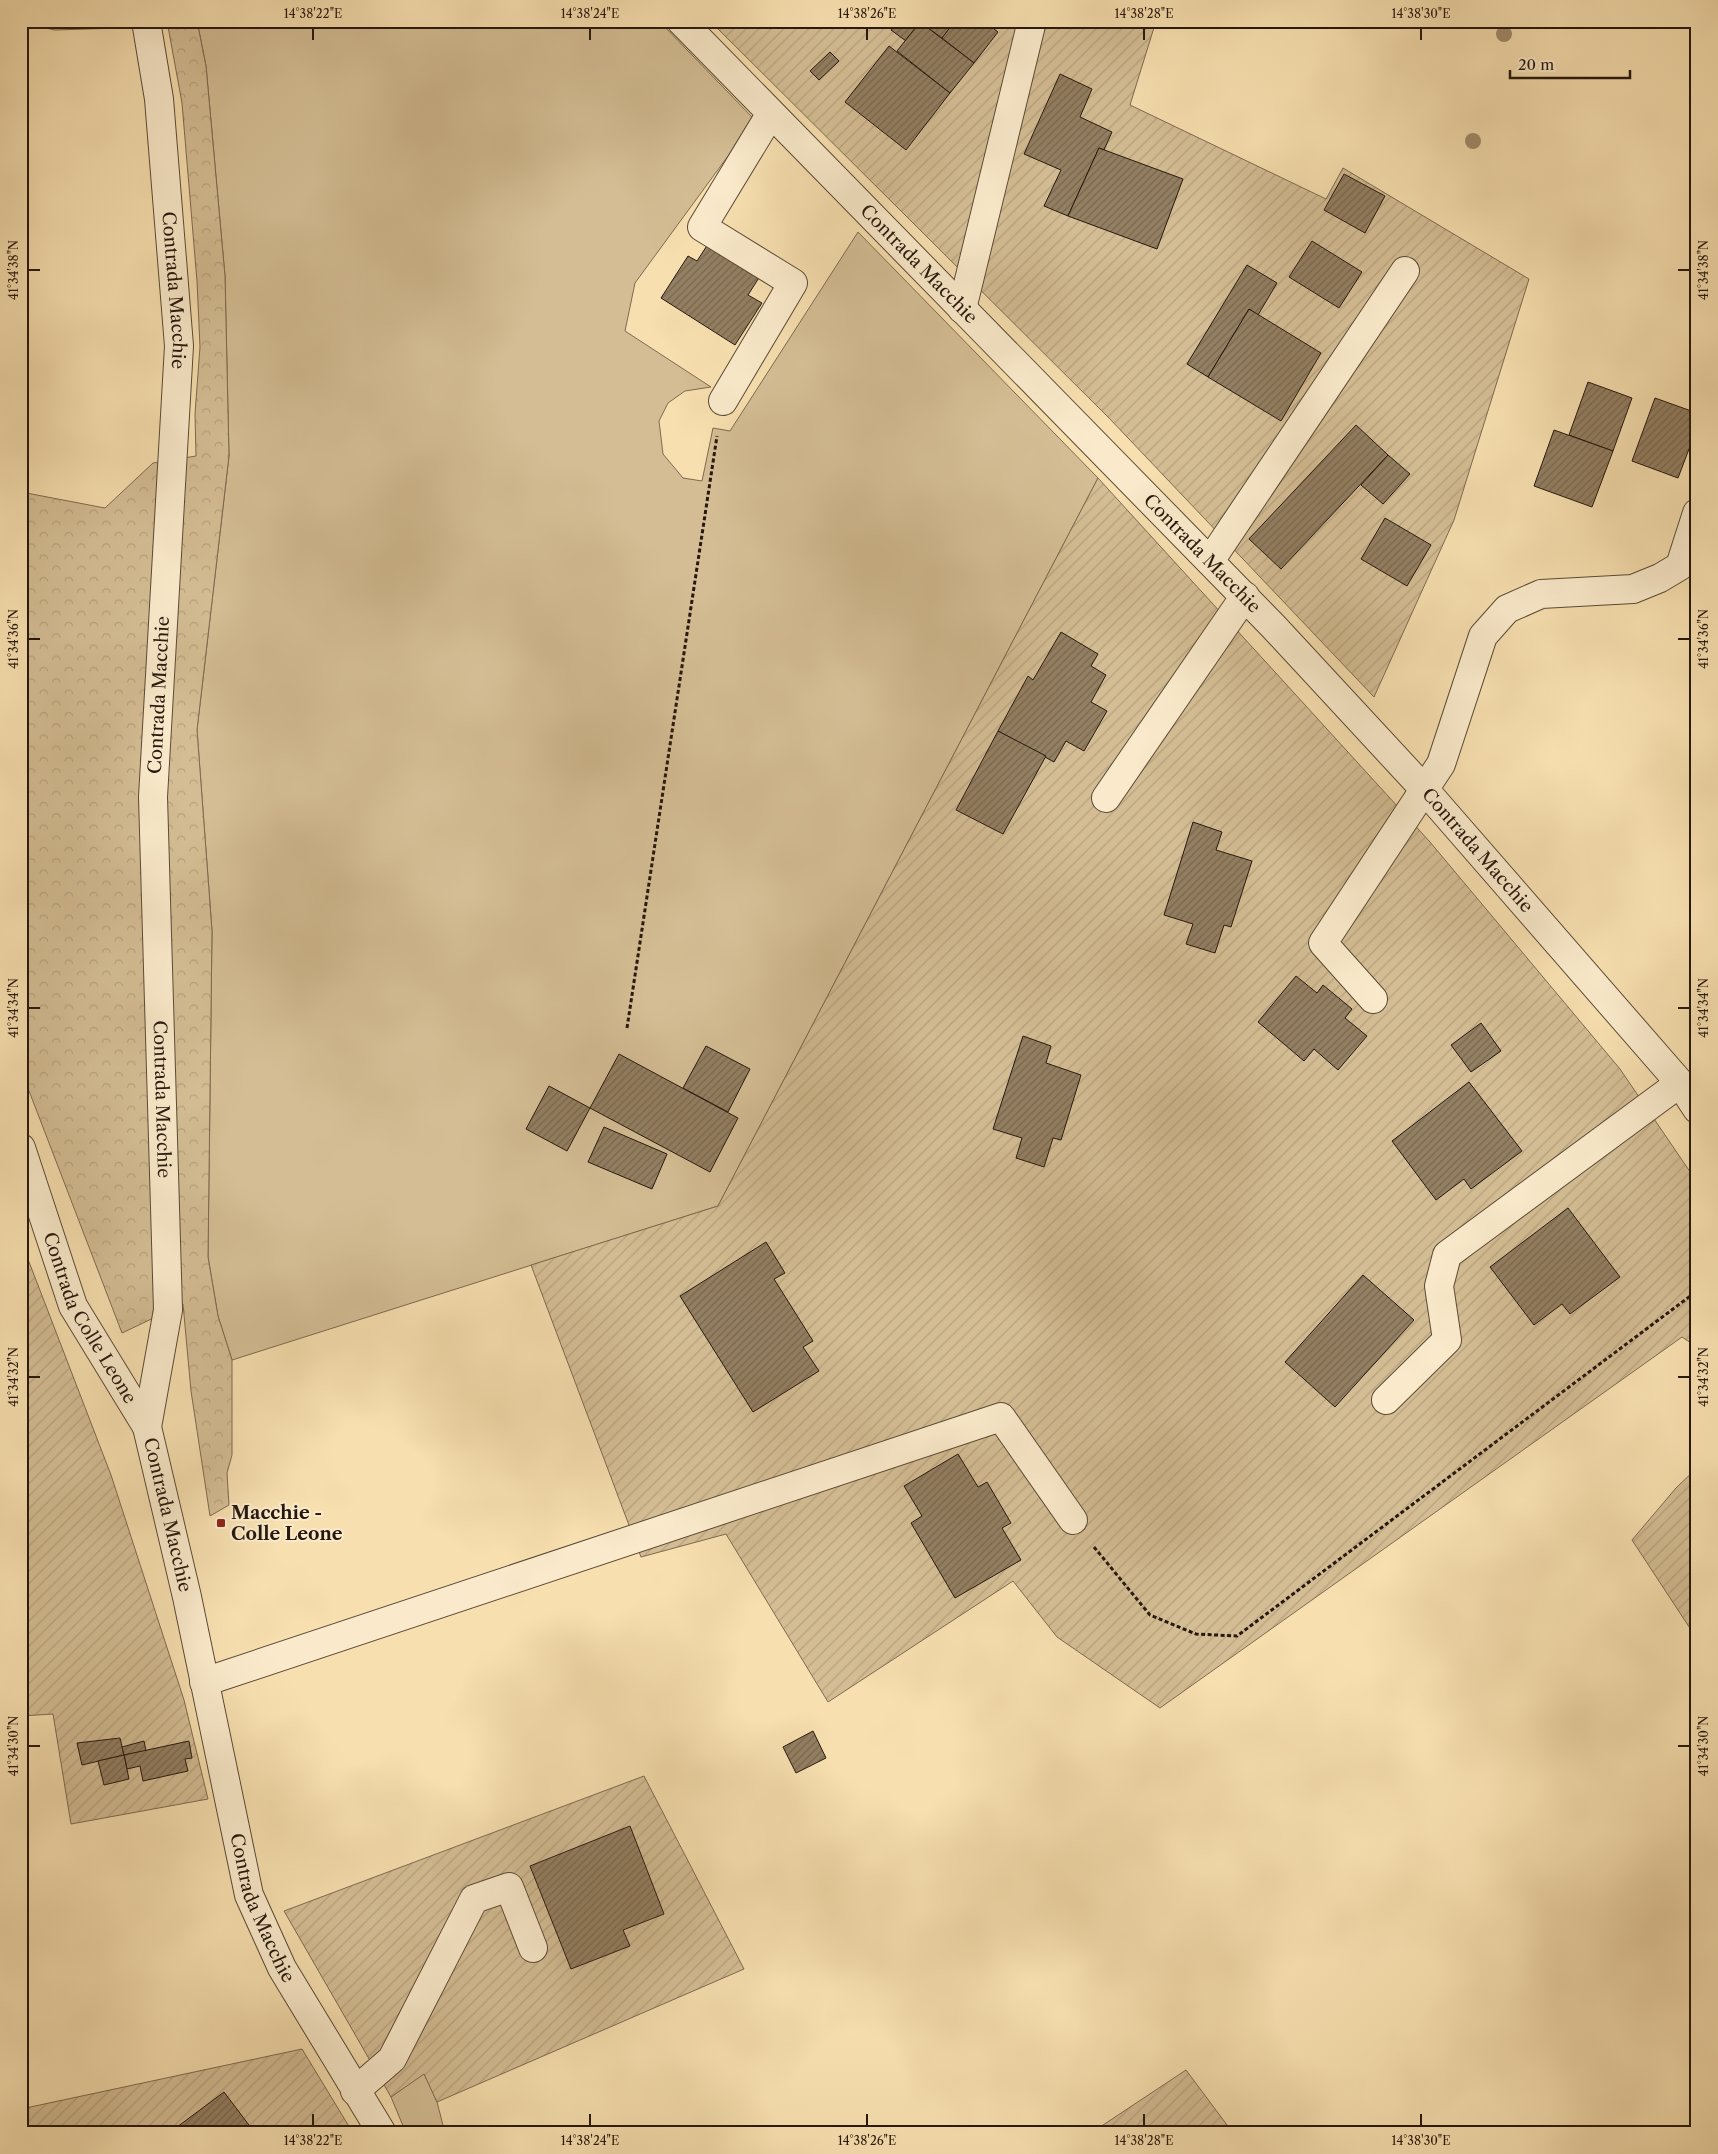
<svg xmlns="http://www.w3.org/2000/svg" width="1718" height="2154" font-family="'Libre Caslon Text',serif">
<defs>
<pattern id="forest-crowns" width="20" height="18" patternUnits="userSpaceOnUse" patternTransform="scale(1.25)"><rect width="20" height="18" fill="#d4bd94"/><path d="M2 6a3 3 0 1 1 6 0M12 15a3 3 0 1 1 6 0" fill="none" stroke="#b6a27e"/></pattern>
<pattern id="garden-furrows" width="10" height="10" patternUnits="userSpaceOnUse" patternTransform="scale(1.25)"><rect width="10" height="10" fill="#d4bd94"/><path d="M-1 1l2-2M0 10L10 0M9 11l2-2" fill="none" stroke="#b6a27e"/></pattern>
<pattern id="building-hatch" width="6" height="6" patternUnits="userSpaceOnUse" patternTransform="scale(1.25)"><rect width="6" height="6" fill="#937f62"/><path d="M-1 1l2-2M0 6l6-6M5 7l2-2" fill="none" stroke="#78674f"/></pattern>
</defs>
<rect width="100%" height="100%" fill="#f7dfaf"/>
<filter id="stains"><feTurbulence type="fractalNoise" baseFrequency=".004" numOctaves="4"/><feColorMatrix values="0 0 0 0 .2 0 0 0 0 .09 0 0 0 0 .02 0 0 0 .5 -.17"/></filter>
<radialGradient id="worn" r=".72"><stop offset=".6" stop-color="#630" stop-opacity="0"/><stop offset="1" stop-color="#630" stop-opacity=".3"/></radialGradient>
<g fill="#d4bd94" stroke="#7e6a51">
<path d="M21,21h98l1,7 -65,2 -34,-7z"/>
<path d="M197,21h462l93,96 -24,39 -93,127 -10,48 86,56 -26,4 -17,12 -9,18 4,33 20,24 19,3 11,-53 17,3 128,-199 240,246 -380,728 -486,154 -14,-44 -10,-59 4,-326 -15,-201 32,-274 -4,-180 -19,-210z"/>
<path d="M424,2073l13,29 8,31h-39l-15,-36z"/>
</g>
<path fill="url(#forest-crowns)" stroke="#7e6a51" d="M167,21h30l9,45 19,210 4,180 -32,274 15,201 -4,326 10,59 14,44v95l-5,18 2,32 -19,11 -19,-125 -8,-87 -61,29 -101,-263v-578l84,16 48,-45 43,-7 -1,-42 5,-67 -3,-66 -15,-178z"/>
<g fill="url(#garden-furrows)" stroke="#7e6a51">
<path d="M710,21h446l-26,84 196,94 17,-31 186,111 -75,241 -80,177 -265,-279z"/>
<path d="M1098,478l332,364 190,227 77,113v165l-15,-10 -522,371 -103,-71 -44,-56 -185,121 -102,-168 -85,23 -110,-292 187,-59z"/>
<path d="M21,1241l90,234 73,225 24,99 -137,25 -18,-110 -32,2z"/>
<path d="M1697,1468v171l-65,-99 44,-52z"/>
<path d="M644,1776l100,193 -307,133 -13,-28 -33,23 -107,-186z"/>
<path d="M302,2049l51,84h-332v-24z"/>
<path d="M1186,2070l47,63h-142z"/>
</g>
<g fill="url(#building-hatch)" stroke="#27180e">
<path d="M897,21h58l-13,17 -22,-16 -14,19 -15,-11z"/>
<path d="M955,21h29l14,11 -24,31 -32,-25z"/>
<path d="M920,22l54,41 -24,30 -53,-42z"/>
<path d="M889,46l61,47 -44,57 -61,-48z"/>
<path d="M830,52l9,9 -20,19 -9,-9z"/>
<path d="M1060,74l32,15 -12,28 32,15 -8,18 -5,-2 -31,68 -24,-10 17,-36 -37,-16z"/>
<path d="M1099,148l84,31 -26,70 -89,-33z"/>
<path d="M1344,174l41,22 -20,37 -41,-23z"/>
<path d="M710,241l52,32 -14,22 14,8 -27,42 -74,-47 27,-42 9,5z"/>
<path d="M1312,241l50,31 -23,36 -50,-31z"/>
<path d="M1247,265l30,18 -19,32 -9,-6 -41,68 -21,-13z"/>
<path d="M1249,309l72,44 -40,68 -73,-44z"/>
<path d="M1588,382l44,16 -19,53 -44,-16z"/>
<path d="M1655,398l42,15v15l-19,50 -46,-17z"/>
<path d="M1356,425l32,30 -107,114 -32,-30z"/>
<path d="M1554,430l59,21 -21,56 -58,-21z"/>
<path d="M1388,455l22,19 -27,30 -22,-19z"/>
<path d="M1385,518l46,27 -24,41 -46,-27z"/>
<path d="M1061,632l37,22 -7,12 15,9 -15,27 16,9 -23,40 -18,-10 -12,21 -56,-31 30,-55 5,4z"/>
<path d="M998,731l48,25 -43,78 -47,-24z"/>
<path d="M1193,822l29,10 -6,18 36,11 -21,66 -7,-2 -9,28 -29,-9 7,-20 -29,-9z"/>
<path d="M1296,976l21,17 6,-8 29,24 -7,9 22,18 -29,34 -24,-21 -10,12 -46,-39z"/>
<path d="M1481,1023l20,28 -30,21 -20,-27z"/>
<path d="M1023,1036l28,10 -5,17 35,12 -20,65 -8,-2 -9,29 -28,-9 6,-20 -29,-9z"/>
<path d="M706,1046l44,23 -22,43 -45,-24z"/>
<path d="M619,1054l119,64 -28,54 -120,-64z"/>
<path d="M1469,1082l53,69 -51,38 -7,-10 -28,21 -44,-59z"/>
<path d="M549,1086l41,22 -23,43 -41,-22z"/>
<path d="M604,1127l63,27 -15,35 -64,-27z"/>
<path d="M1568,1208l52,69 -50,37 -8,-10 -28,21 -44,-58z"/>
<path d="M766,1242l19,31 -11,6 39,62 -10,6 16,24 -66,41 -73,-116z"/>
<path d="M1363,1275l51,45 -79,87 -50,-45z"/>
<path d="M958,1454l20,33 9,-5 24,41 -9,5 19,32 -66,38 -44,-75 11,-7 -18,-30z"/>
<path d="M813,1731l13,27 -30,15 -13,-26z"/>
<path d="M120,1738l4,17 -42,10 -5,-22z"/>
<path d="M144,1741l2,10 -22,4 -2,-8z"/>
<path d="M189,1741l3,17 -7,1 3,12 -45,10 -3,-15 -13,3 -3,-14z"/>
<path d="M124,1755l5,24 -25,6 -6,-24z"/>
<path d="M630,1826l34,88 -41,16 7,16 -59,23 -41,-103z"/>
<path d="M224,2092l31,41h-86z"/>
</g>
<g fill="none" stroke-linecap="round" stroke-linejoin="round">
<defs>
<g id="minor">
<path id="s1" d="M146,21l13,78 20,247 -26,451 15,513 -21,117 40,170 62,298 33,73 100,165"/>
<path id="s2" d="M681,21l592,605 151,163 256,294 17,26"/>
<path d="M962,309l70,-288"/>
<path d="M723,401l70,-118 -91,-56 68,-112"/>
<path d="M1210,561l195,-290"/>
<path d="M1106,798l139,-202"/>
<path d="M1373,999l-50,-56 118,-179 42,-128 24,-27 34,-15 92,-5 27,-11 20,-12 17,-53"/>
<path id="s3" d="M21,1148l52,158 74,121"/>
<path d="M1386,1400l61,-60 -8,-54 8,-31 233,-172"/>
<path d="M204,1682l797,-265 72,103"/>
<path d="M355,2091l37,-32 82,-160 35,-12 24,61"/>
</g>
</defs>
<use href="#minor" stroke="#5b4a36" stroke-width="30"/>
<g stroke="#27180e" stroke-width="3" stroke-dasharray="4 2.5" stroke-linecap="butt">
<path d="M627,1028l90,-592"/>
<path d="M1094,1547l56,68 46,19 41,2 460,-345"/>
</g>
<use href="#minor" stroke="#faeacb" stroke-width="28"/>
</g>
<g fill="#a18d6c">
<circle cx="1504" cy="34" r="8"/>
<circle cx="1473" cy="141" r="8"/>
</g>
<path fill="none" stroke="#27180e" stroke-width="2" d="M313,28v12M590,28v12M867,28v12M1144,28v12M1421,28v12M28,270h12M1678,270h12M28,639h12M1678,639h12M28,1008h12M1678,1008h12M28,1377h12M1678,1377h12M28,1746h12M1678,1746h12M313,2114v12M590,2114v12M867,2114v12M1144,2114v12M1421,2114v12"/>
<rect fill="#8f2418" stroke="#faeacb" stroke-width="2" x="216" y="1518" width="10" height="10" rx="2.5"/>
<g text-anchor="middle" stroke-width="4" stroke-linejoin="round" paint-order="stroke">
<g font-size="18" fill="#27180e" stroke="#faeacb">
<text dy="6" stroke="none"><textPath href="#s2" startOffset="340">Contrada Macchie</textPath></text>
<text dy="6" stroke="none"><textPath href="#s1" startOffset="271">Contrada Macchie</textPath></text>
<text dy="6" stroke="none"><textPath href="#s2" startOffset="745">Contrada Macchie</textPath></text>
<text transform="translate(159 695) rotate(-87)" y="6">Contrada Macchie</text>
<text dy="6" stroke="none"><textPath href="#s2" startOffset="1150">Contrada Macchie</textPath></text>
<text dy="6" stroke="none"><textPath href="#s1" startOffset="1081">Contrada Macchie</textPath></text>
<text dy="6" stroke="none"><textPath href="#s3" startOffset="184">Contrada Colle Leone</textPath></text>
<text dy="6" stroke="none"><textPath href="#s1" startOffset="1501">Contrada Macchie</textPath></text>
<text dy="6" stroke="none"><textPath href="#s1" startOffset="1906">Contrada Macchie</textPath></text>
</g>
<g font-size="18" font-weight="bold" fill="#27180e" stroke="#faeacb" text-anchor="start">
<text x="231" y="1519">Macchie -<tspan x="231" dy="21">Colle Leone</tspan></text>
</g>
</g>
<rect width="1718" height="2154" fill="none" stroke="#f7dfaf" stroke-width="55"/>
<path d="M1510 70v8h120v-8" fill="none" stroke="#27180e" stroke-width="2.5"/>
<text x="1518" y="70" font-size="15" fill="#27180e" stroke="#faeacb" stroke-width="4" paint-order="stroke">20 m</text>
<rect x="28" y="28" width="1662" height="2098" fill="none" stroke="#27180e" stroke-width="2"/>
<g font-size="12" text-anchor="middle" fill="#27180e">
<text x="313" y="18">14°38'22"E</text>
<text x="590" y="18">14°38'24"E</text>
<text x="867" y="18">14°38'26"E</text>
<text x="1144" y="18">14°38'28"E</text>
<text x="1421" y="18">14°38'30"E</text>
<text transform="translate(14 270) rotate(-90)" y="4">41°34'38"N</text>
<text transform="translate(1704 270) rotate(-90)" y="4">41°34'38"N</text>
<text transform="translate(14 639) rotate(-90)" y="4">41°34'36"N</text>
<text transform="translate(1704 639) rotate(-90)" y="4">41°34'36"N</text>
<text transform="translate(14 1008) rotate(-90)" y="4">41°34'34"N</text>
<text transform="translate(1704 1008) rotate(-90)" y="4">41°34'34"N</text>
<text transform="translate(14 1377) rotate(-90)" y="4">41°34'32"N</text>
<text transform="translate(1704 1377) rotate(-90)" y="4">41°34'32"N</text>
<text transform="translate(14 1746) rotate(-90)" y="4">41°34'30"N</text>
<text transform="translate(1704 1746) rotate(-90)" y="4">41°34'30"N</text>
<text x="313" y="2145">14°38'22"E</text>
<text x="590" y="2145">14°38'24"E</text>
<text x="867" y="2145">14°38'26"E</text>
<text x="1144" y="2145">14°38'28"E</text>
<text x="1421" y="2145">14°38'30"E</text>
</g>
<rect width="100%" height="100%" filter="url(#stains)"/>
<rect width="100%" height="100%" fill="url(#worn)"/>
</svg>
